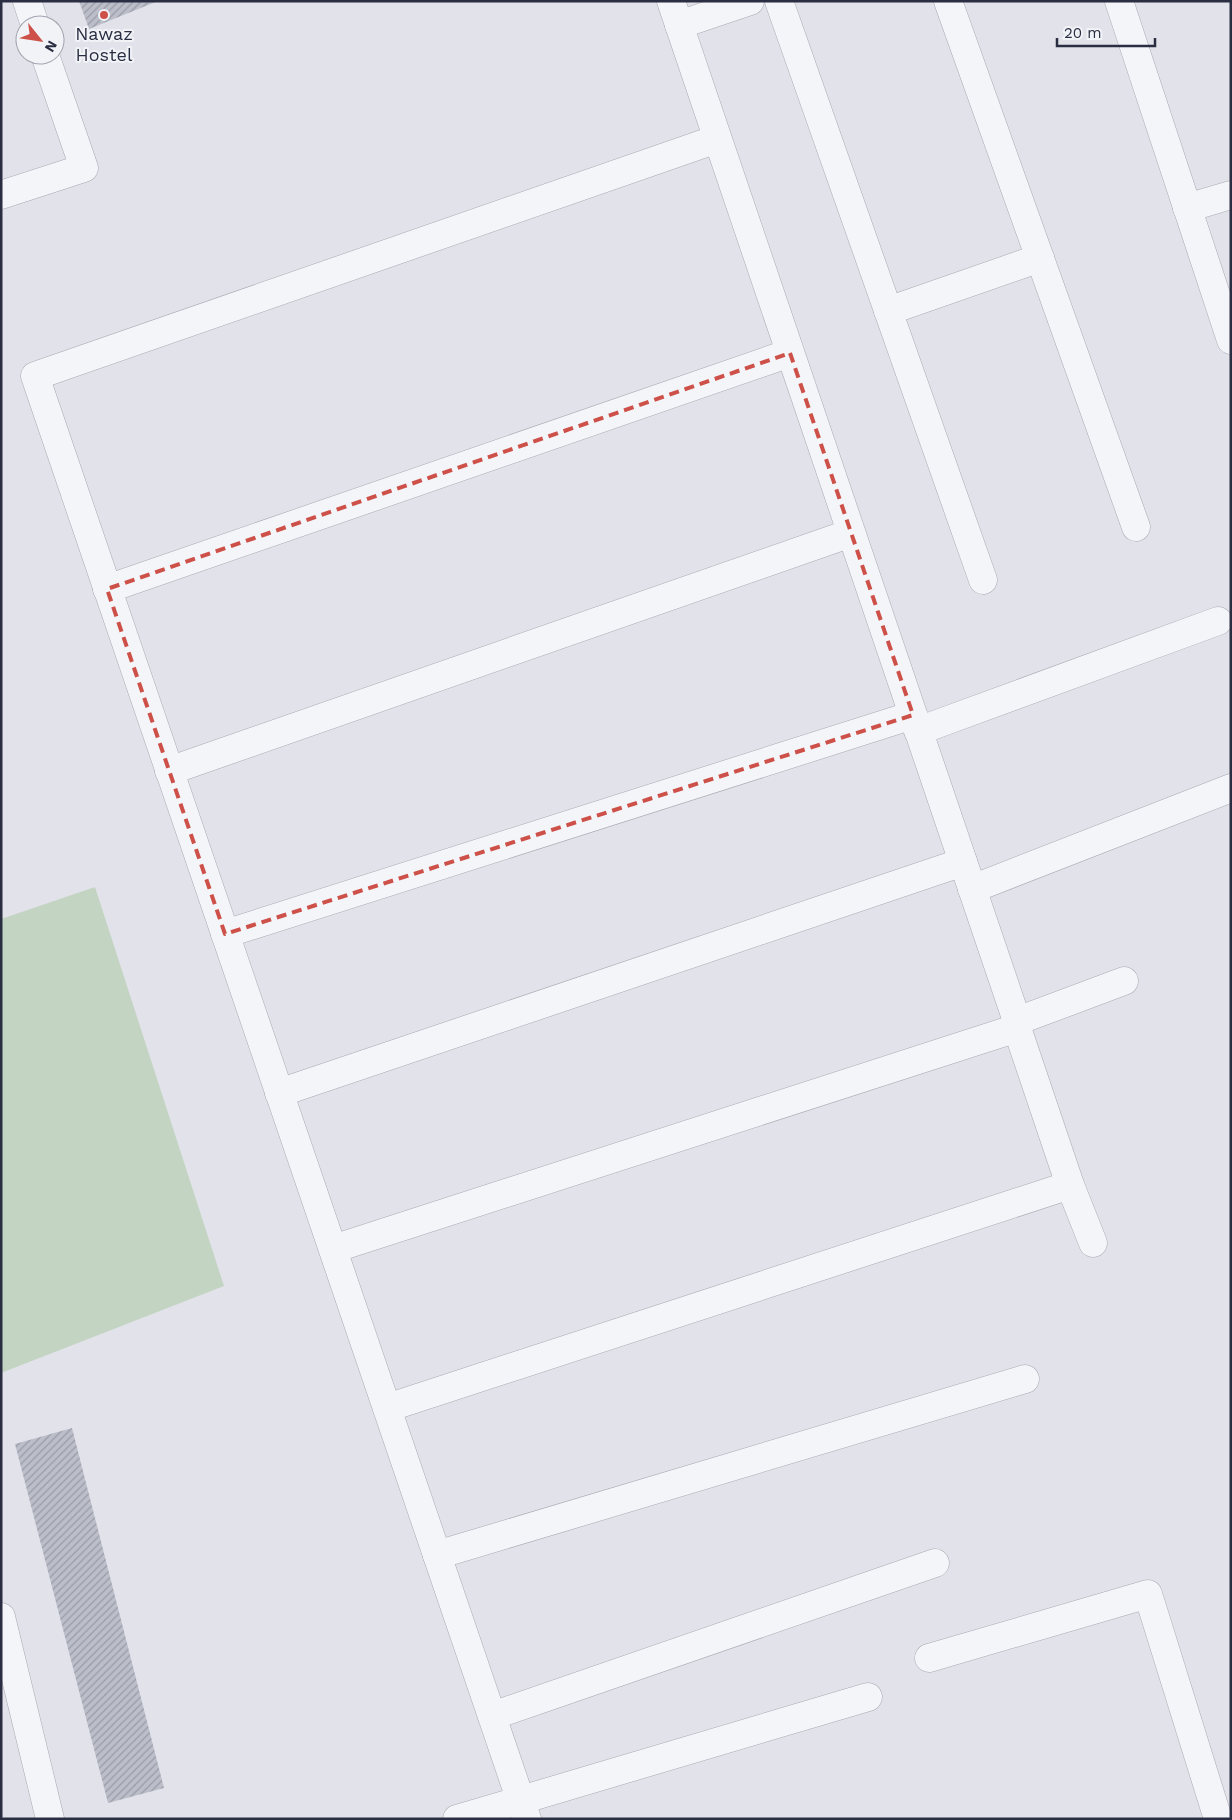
<svg xmlns="http://www.w3.org/2000/svg" width="1232" height="1820" font-family="'Work Sans',sans-serif">
<defs>
<pattern id="building-hatch" width="6" height="6" patternUnits="userSpaceOnUse" patternTransform="scale(1.25)"><rect width="6" height="6" fill="#bcbeca"/><path d="M-1 1l2-2M0 6l6-6M5 7l2-2" fill="none" stroke="#999ba6"/></pattern>
</defs>
<rect width="100%" height="100%" fill="#e2e3ea"/>
<path fill="#c4d4c3" d="M95,887l129,399 -223,87v-454z"/>
<g fill="url(#building-hatch)">
<path d="M79,1h79l-69,28z"/>
<path d="M72,1428l92,360 -56,15 -93,-359z"/>
</g>
<g fill="none" stroke-linecap="round" stroke-linejoin="round">
<defs>
<g id="minor">
<path d="M27,1l8,24"/>
<path d="M671,1l346,1020v7l53,157 23,58"/>
<path d="M779,1l204,579"/>
<path d="M948,1l188,526"/>
<path d="M1119,1l112,339"/>
<path d="M679,25l71,-24"/>
<path d="M1,195l83,-27 -39,-113"/>
<path d="M1187,208l44,-13"/>
<path d="M888,311l152,-53"/>
<path d="M107,589l683,-236"/>
<path d="M918,731l300,-110"/>
<path d="M169,771l682,-238"/>
<path d="M972,889l259,-101"/>
<path d="M225,934l688,-219"/>
<path d="M1017,1021l107,-40"/>
<path d="M279,1093l684,-231"/>
<path d="M333,1249l684,-221"/>
<path d="M387,1408l683,-223"/>
<path d="M437,1555l588,-176"/>
<path d="M1,1617l49,202"/>
<path d="M929,1658l219,-64 70,225"/>
<path d="M492,1716l443,-153"/>
<path d="M457,1819l411,-122"/>
<path d="M527,1819l-492,-1443 682,-237"/>
</g>
</defs>
<use href="#minor" stroke="#a7a9b4" stroke-width="29"/>
<use href="#minor" stroke="#f4f5f8" stroke-width="28"/>
</g>
<path fill="none" stroke="#cd5049" stroke-width="4" stroke-dasharray="10 6" stroke-linejoin="round" d="M790,353l123,362 -688,219 -118,-345z"/>
<circle fill="#cd5049" stroke="#f1f3f7" stroke-width="2" cx="104" cy="15" r="5"/>
<g text-anchor="middle" stroke-width="4" stroke-linejoin="round" paint-order="stroke">
<g font-size="18" fill="#2a2e42" stroke="#f1f3f7">
<text x="104" y="40">Nawaz<tspan x="104" dy="21">Hostel</tspan></text>
</g>
</g>
<rect width="1232" height="1820" fill="none" stroke="#2a2e42" stroke-width="5"/>
<g transform="translate(40 40) rotate(120)"><circle r="24" fill="#f1f3f7" stroke="#a1a4af"/>
<path d="M0-4L9 19L0 12L-9 19Z" fill="#cd5049"/>
<text y="-8" font-size="14" font-weight="bold" text-anchor="middle" fill="#2a2e42">N</text>
</g>
<path d="M1057 38v8h98v-8" fill="none" stroke="#2a2e42" stroke-width="2.5"/>
<text x="1064" y="38" font-size="15" fill="#2a2e42" stroke="#f1f3f7" stroke-width="4" paint-order="stroke">20 m</text>
</svg>
